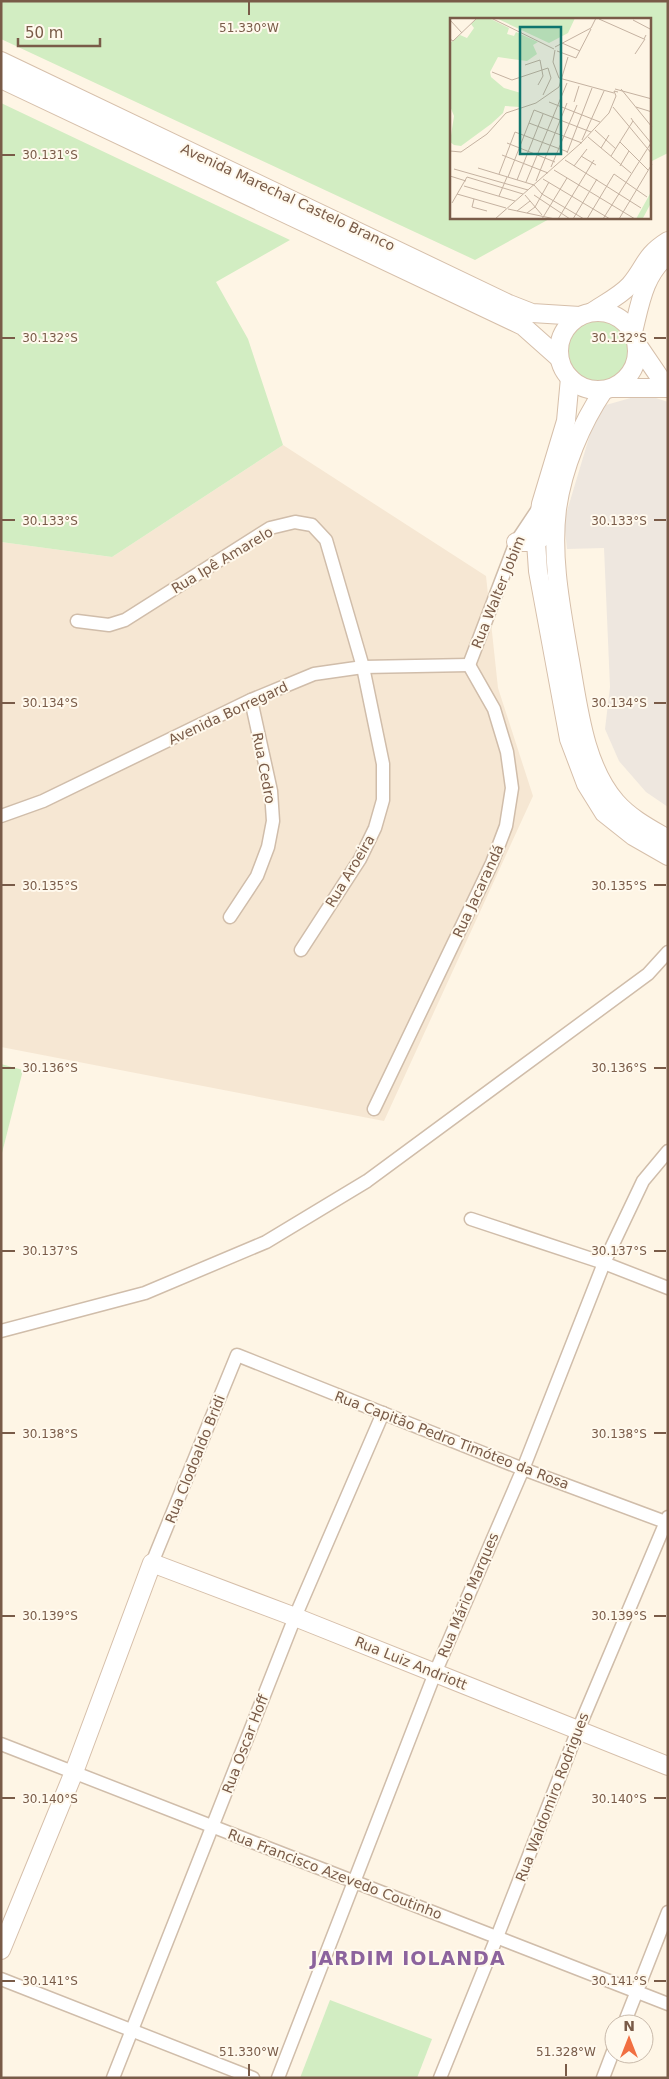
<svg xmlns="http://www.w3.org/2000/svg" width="669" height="2079" font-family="'DejaVu Sans',sans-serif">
<rect width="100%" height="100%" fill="#fef5e5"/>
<path fill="#f6e7d3" d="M283,445l203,131 12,112 35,108 -149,325 -383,-74v-505l111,15z"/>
<path fill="#eee7df" d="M634,397h19l15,5v405l-22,-15 -27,-31 -14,-32 5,-42 -6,-139 -37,1 -3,-28 30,-100 5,-10 7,-6z"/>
<g fill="#d2edc2">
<path d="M1,1h667v152l-18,9v-143h-198v199h99l-76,42 -474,-221z"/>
<path d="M1,103l289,137 -74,42 32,57 35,106 -171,112 -111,-15z"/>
<circle cx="599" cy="351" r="33"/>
<path d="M1,1064l22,6 -22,87z"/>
<path d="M330,2000l102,39 -15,39h-117z"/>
</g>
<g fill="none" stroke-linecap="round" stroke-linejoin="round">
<defs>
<g id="street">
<path d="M77,621l32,4 16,-5 145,-92 25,-6 17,3 14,15 37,127 20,97v36l-8,28 -15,31 -59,91"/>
<path d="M469,665l47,-123 24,-36"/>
<path d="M1,816l42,-15 208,-101 63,-26 49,-7 106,-2"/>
<path d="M230,917l27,-41 11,-29 5,-26 -2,-30 -20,-91"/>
<path d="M374,1109l118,-246 14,-37 6,-38 -5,-36 -13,-43 -25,-44"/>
<path d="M471,1219l133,44 64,25"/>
<path d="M1,1331l144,-38 121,-51 101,-61 281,-207 20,-22"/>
<path d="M152,1563l85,-208 286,114 145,54"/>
<path d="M1,1744l667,260"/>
<path d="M1,1979l252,99"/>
<path d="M624,2024l44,-112"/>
<path d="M113,2078l182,-461 88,-204"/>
<path d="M278,2078l157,-405 88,-204 81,-206 39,-82 25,-30"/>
<path d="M440,2078l57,-141 81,-207 90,-213"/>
<path d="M603,2078l11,-29"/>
</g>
<g id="secondary">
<path d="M1,61l508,243 23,9 48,3"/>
<path d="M1,79l522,247 36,32"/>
<circle cx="598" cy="351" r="39"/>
<path d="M592,312c12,-8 28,-16 38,-27 16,-19 14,-29 38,-44"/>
<path d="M633,332c7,-28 11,-58 35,-77"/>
<path d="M637,344l30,44"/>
<path d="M570,378l-4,43 -25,83 -5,38 2,29 31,168 17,45 18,29 29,23 35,20"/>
<path d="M612,388h56"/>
<path d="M604,390c-23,34 -41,77 -47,119 -6,49 4,98 12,146 9,48 14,109 47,147 14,16 33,26 52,37"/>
<path d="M516,542h20l9,-7"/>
<path d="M1,1950l73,-178 78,-209 143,54 373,149"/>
</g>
</defs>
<use href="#street" stroke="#d0bdaa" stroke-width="15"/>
<use href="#secondary" stroke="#d6bfaa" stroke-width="20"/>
<use href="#street" stroke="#fff" stroke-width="12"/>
<use href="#secondary" stroke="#fff" stroke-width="18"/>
</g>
<path fill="none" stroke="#795b48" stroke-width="2" d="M249,2v13M2,155h13M2,338h13M654,338h12M2,520h13M654,520h12M2,703h13M654,703h12M2,885h13M654,885h12M2,1068h13M654,1068h12M2,1251h13M654,1251h12M2,1433h13M654,1433h12M2,1616h13M654,1616h12M2,1798h13M654,1798h12M2,1981h13M654,1981h12M249,2064v12M566,2064v12"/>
<g text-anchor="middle" stroke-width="4" stroke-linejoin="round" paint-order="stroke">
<g font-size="14" fill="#795b48" stroke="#fff9ed">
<text transform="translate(288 197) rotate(25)" y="5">Avenida Marechal Castelo Branco</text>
<text transform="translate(222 560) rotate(-31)" y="5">Rua Ipê Amarelo</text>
<text transform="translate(498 592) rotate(-68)" y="5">Rua Walter Jobim</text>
<text transform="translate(228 713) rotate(-25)" y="5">Avenida Borregard</text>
<text transform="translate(264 768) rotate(79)" y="5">Rua Cedro</text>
<text transform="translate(350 871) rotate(-59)" y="5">Rua Aroeira</text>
<text transform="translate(478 891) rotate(-65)" y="5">Rua Jacarandá</text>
<text transform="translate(452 1440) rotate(21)" y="5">Rua Capitão Pedro Timóteo da Rosa</text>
<text transform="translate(195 1459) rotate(-68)" y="5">Rua Clodoaldo Bridi</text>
<text transform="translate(468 1595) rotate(-67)" y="5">Rua Mário Marques</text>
<text transform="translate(411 1663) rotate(22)" y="5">Rua Luiz Andriott</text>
<text transform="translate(245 1744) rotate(-69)" y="5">Rua Oscar Hoff</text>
<text transform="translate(552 1797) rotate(-69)" y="5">Rua Waldomiro Rodrigues</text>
<text transform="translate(335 1874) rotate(21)" y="5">Rua Francisco Azevedo Coutinho</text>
</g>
<g font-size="19" font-weight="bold" letter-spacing="1" fill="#8c639d" stroke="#fff9ed">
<text x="408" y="1965">JARDIM IOLANDA</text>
</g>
</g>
<g transform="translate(450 18)">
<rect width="201" height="201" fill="#fef5e5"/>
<path d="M27,0h12l20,10 -2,6 7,2 2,-4 22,10 -5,3 4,9 -10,7 -29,-4 -8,15 1,5 13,11 17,5 -1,14 -15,-1 -2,7 -12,11 -30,22 -7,-1 -4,-3 4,-26 -4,-10v-63l10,-8 7,3 7,-10 -3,-4zM46,0h79l-7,15 -19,10zM201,174v11l-8,15 -7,1z" fill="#d2edc2"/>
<path fill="none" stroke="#c5b2a1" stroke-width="1" d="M41,0l63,31M149,1l45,20 2,-4M0,2l12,13M183,2l19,10M0,21l3,2 24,-23M112,25l18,8M105,29l36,-19 5,-10M105,32l-2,12 6,16 55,15M107,33l19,7 15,-29M185,36l10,-15M75,47l15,-5 3,16 -5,9M42,54l20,8 36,-12M165,71l37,10M171,71l31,38M93,77l8,-17 -3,-10M99,84l51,20M124,84l5,-16M163,89l39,47M186,89l16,5M0,95v18M79,105l53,20M145,112l21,19M138,119l43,36M132,122l22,-49M170,124l28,28M57,125l48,19M151,130l8,-13M0,133l11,1 26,-18 19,-21 30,-10 23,-16 9,-30M117,135l25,-65M52,137l46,18M131,138l15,9M161,138l22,-35 -2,-3M115,142l76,48M124,148l13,-17M170,148l9,-15M101,149l26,-62M28,150l56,17 8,9 42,25M4,151l74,21M104,152l81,49M49,156l16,-42 53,20M0,158l16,5M58,159l26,-67 57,22M93,161l67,40M67,162l26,-66M86,163l31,-78M76,164l41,-99M14,168l51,15M7,176l49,14M75,177l17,20M84,177l36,24M49,178l8,-19M24,181l-2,8 15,4M2,185l15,-26 56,17M58,191l47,10M67,193l13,-10M77,195l8,-6 14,-25M45,201l86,-76 28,-30 7,-17 -2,-5 4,1M92,201l25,-41M108,201l36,-59M123,201l24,-40M137,201l27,-45 33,23M153,201l48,-76 -18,-22M169,201l33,-55"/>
<path fill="#0f766e" fill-opacity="0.15" stroke="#0f766e" stroke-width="2.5" d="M70,9h41v127h-41z"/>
<rect width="201" height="201" fill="none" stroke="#795b48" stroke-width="2.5"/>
</g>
<g font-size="12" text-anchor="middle" fill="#795b48" stroke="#fff9ed" stroke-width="4" stroke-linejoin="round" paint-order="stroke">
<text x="249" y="32">51.330°W</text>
<text x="50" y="159">30.131°S</text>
<text x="50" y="342">30.132°S</text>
<text x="619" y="342">30.132°S</text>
<text x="50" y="525">30.133°S</text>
<text x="619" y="525">30.133°S</text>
<text x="50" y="707">30.134°S</text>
<text x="619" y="707">30.134°S</text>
<text x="50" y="890">30.135°S</text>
<text x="619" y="890">30.135°S</text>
<text x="50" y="1072">30.136°S</text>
<text x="619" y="1072">30.136°S</text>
<text x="50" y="1255">30.137°S</text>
<text x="619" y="1255">30.137°S</text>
<text x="50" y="1438">30.138°S</text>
<text x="619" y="1438">30.138°S</text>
<text x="50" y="1620">30.139°S</text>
<text x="619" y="1620">30.139°S</text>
<text x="50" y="1803">30.140°S</text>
<text x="619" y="1803">30.140°S</text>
<text x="50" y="1985">30.141°S</text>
<text x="619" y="1985">30.141°S</text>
<text x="249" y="2056">51.330°W</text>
<text x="566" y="2056">51.328°W</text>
</g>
<rect width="669" height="2079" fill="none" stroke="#795b48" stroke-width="5"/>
<g transform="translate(629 2039)"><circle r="24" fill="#fff9ed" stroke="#c9baab"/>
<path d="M0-4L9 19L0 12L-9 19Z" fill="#f16f41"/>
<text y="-8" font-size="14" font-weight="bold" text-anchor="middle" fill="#795b48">N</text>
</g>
<path d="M18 38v8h82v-8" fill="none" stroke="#795b48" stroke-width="2.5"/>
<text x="25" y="38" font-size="15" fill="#795b48" stroke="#fff9ed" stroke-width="4" paint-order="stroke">50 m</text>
</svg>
